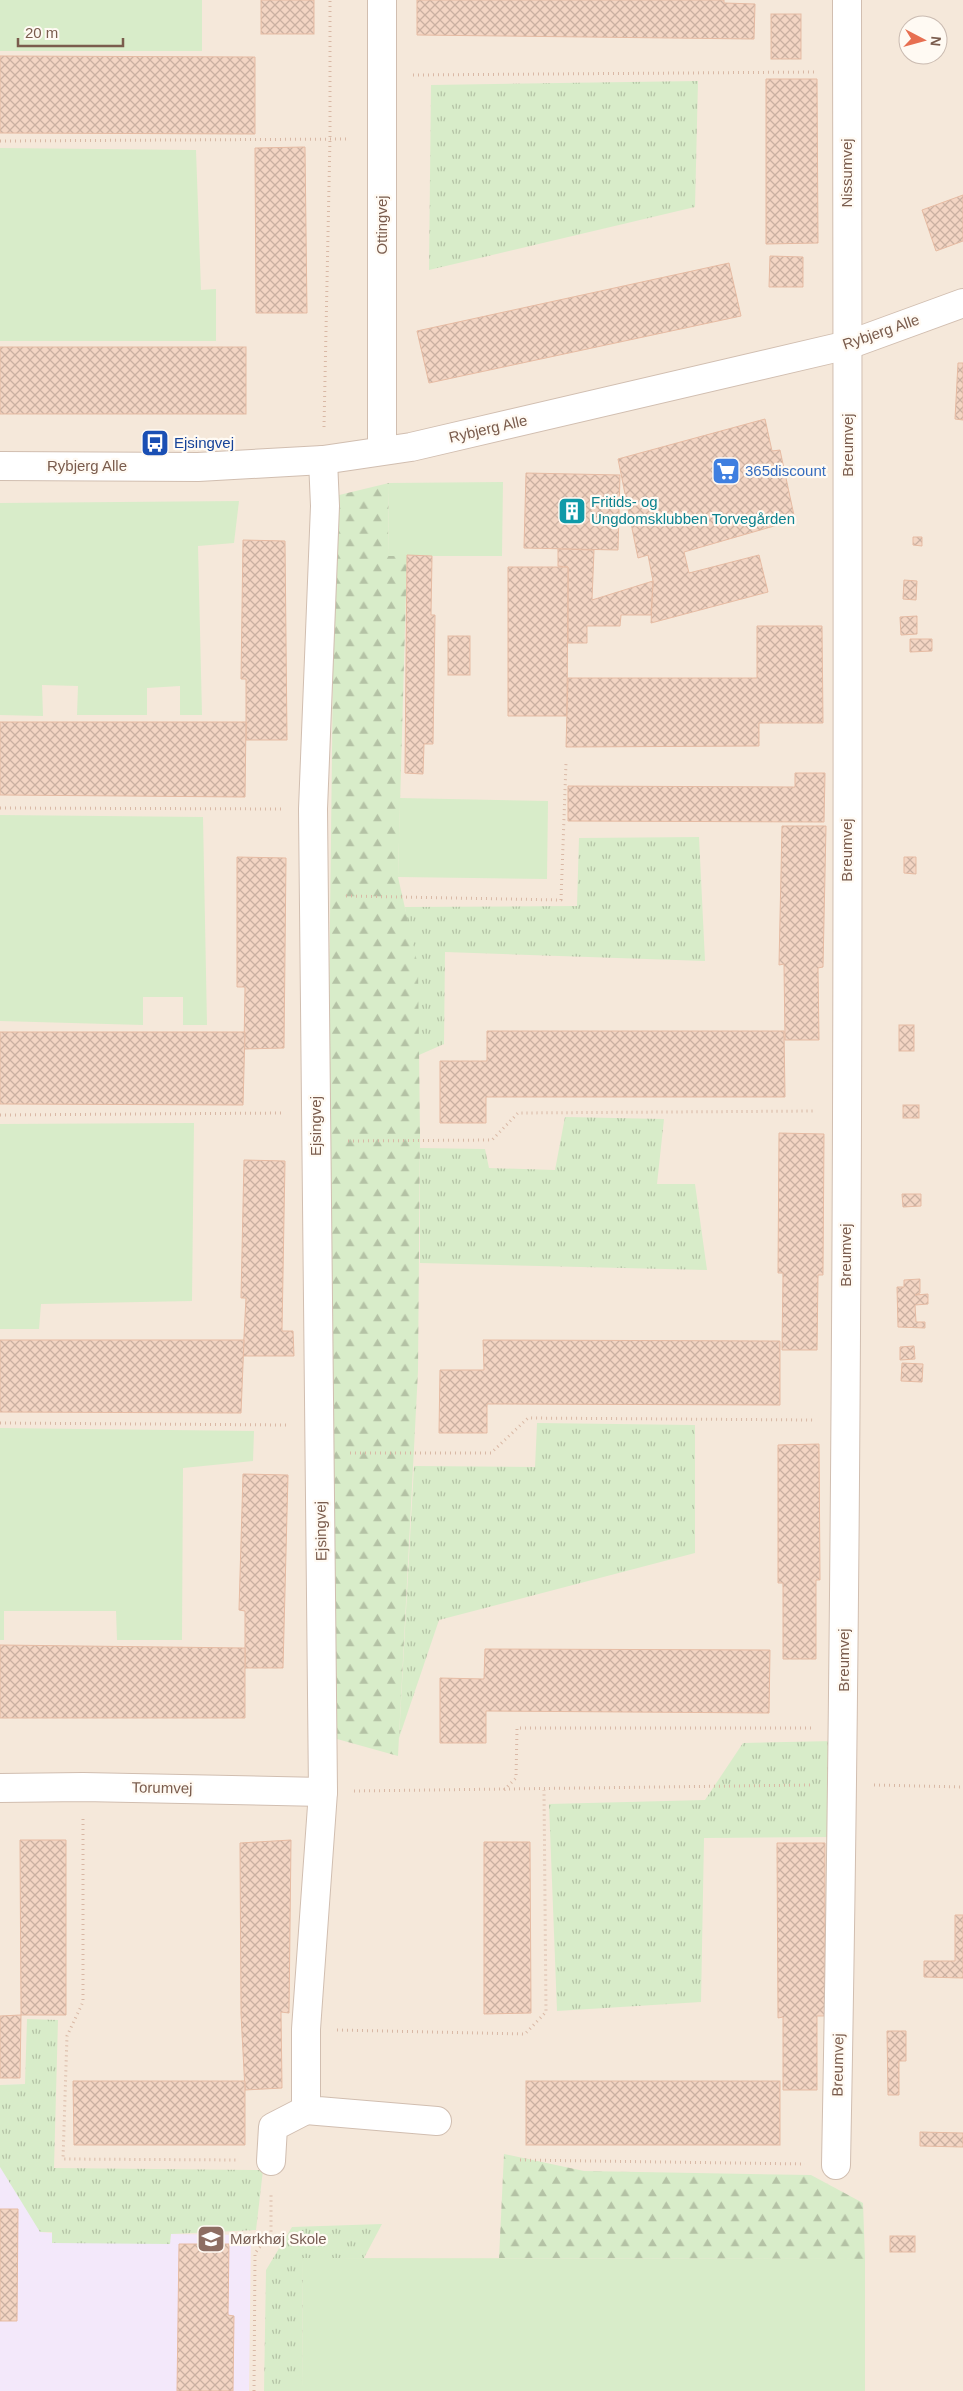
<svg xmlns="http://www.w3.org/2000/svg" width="963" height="2391" font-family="Arial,sans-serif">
<defs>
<pattern id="grass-tufts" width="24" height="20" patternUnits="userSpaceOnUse" patternTransform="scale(1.25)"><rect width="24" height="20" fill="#d8ecc9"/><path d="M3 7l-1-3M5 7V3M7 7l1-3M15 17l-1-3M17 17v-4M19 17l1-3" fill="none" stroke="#b4c2a5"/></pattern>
<pattern id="forest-firs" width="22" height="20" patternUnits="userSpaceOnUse" patternTransform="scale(1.25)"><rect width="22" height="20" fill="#d8ecc9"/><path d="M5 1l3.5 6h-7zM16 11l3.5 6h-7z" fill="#b4c2a5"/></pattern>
<pattern id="building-cross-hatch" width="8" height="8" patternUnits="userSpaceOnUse" patternTransform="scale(1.25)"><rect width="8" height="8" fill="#f3d5c3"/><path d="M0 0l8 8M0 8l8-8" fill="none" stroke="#cab0a1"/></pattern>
</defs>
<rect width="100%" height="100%" fill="#fdf6ec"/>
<path fill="#f5e8da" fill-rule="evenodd" d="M0,0h963v2391h-963zM908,25h30v30h-30z"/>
<path fill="#f3e8fa" d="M43,2084l-3,148 130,12v-10l81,1 -2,156h-249v-306z"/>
<g fill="url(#grass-tufts)">
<path d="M698,81l-3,126 -266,63 2,-185z"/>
<path d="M699,837l6,124 -260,-9 -1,92 -25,11 -14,-148 172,-1 2,-68z"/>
<path d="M565,1117l99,2 -7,65h38l12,86 -287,-7v-115l65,1 4,19 66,2z"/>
<path d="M537,1423l158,2v128l-256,67 -40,118 15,-272 121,1z"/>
<path d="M835,1741l-1,96 -130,1 -3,164 -144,9 -8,-207 156,-4 38,-57z"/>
<path d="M27,2019l31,1 -4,148 209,2 -7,60 -85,4 -1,10 -118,-1v-11h-12l-40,-65v-82l25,-1z"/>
<path d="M382,2224l-18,34h-61l-1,133h-38l2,-121 26,-43z"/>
</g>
<g fill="url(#forest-firs)">
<path d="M389,483l-1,72h19l-9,322 20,89 2,169 -2,236 -20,385 -61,-17 -11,-478 9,-765z"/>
<path d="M504,2154l80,17 227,4 52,28 2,56 -366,-1z"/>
</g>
<g fill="#d8ecc9">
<rect x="0" y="0" width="202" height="51"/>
<path d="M0,148l196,2 5,140 15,-1v52h-216z"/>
<path d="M503,482l-1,74h-114l1,-73z"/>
<path d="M239,501l-5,42 -36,3 4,169h-22v-29l-33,2v27h-70l1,-29 -36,-1 1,31 -43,-1v-212z"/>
<path d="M400,798l148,3 -1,78 -149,-2z"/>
<path d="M0,815l203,2 4,208h-24v-28h-40v28l-143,-4z"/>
<path d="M194,1123l-2,178 -151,3 -2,25h-39v-205z"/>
<path d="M0,1428l254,3 -1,30 -70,7 -1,172h-65l-1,-29h-112v29h-4z"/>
<path d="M303,2258l562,1v132h-563z"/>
</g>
<g fill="url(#building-cross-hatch)" stroke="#e6bba3">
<rect x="261" y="0" width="53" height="34"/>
<path d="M417,0h307v3l31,1 -1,35 -337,-4z"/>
<rect x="771" y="14" width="30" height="45"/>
<path d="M0,56l255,1v77l-255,-1z"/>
<path d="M766,79h51l1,164 -52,1z"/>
<path d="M305,147l2,166h-51l-1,-165z"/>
<path d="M963,195v46l-27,10 -14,-41z"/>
<path d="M770,256l33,1v30h-34z"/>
<path d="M729,263l12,53 -312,67 -12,-52z"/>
<rect x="0" y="347" width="246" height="67"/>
<path d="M958,363h5v57l-8,-1z"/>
<path d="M765,419l7,32 8,-1 15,70 -111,32 5,21 70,-18 9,37 -117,31 2,-42 -5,-26 -10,3 -20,-99z"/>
<path d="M526,473l94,2 -2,75 -94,-2z"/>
<path d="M913,537h9v9l-9,-1z"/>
<path d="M243,540l42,1 2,199h-41v-61h-5z"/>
<path d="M558,549l36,1 -2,50 61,-19 -2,34h-30l-1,11h-33v17h-19v-76l-10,-1z"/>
<path d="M407,555l25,1 -1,59h4l-2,129h-9l-1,30 -18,-1z"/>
<path d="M508,567h60l-1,149h-59z"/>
<path d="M904,580l13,1 -1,19 -13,-1z"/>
<path d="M917,616v18l-16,1 -1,-18z"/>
<path d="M757,626h65l1,97h-64v23l-193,1 2,-69h189z"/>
<rect x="448" y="636" width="22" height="39"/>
<path d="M910,639h22v12l-22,1z"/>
<path d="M0,722h246l-1,75 -245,-2z"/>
<path d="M795,773h30l-1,49 -256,-1v-35l227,1z"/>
<path d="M782,826h44l-3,141 -5,1 1,72h-34l-1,-76 -5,1z"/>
<path d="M237,857l49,1 -2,190 -40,1 1,-62h-8z"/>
<path d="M904,857h12v17l-12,-1z"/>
<rect x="899" y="1025" width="15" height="26"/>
<path d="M487,1031h297l1,66h-299v26h-46v-62h47z"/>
<path d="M0,1032h245l-2,73 -243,-1z"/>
<rect x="903" y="1105" width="16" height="13"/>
<path d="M779,1133l45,1 -1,141h-5l-1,75h-35l1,-77h-5z"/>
<path d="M244,1160l41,1 -3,170h11l1,25h-51l3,-58h-5z"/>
<path d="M902,1194h19v12l-18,1z"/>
<path d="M920,1279v14l-5,2 13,-1v10l-13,1 1,17h9v6l-27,-1 -1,-40h7v-7z"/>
<path d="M0,1340h244l-3,73 -241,-1z"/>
<path d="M483,1340l297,1v64l-293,-1v29h-48l1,-63h44z"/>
<path d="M914,1346l1,13 -15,1v-13z"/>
<path d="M902,1363l21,1 -1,18 -21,-1z"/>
<path d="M819,1444l1,136h-4v79h-33v-76h-5v-138z"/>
<path d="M243,1474l45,1 -5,193h-38v-57l-6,-1z"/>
<path d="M0,1645l245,3v70h-245z"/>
<path d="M485,1649l285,1 -1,63 -283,-2v32h-46v-65l44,1z"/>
<path d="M20,1840h46v175h-45z"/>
<path d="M291,1840l-2,173 -8,-1 1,76 -37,2 -4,-76 -1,-171z"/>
<path d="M484,1842h46l1,171 -47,1z"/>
<path d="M777,1843h48v173h-8v74h-34v-73l-5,1z"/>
<path d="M955,1915h8v63l-39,-1v-16h31z"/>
<path d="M21,2015l-1,63h-20v-62z"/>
<path d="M887,2031h19v30h-7v34h-11z"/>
<path d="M73,2081h172v64h-171z"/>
<rect x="526" y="2081" width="254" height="64"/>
<path d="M920,2132l43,1v14l-43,-1z"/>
<path d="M0,2209h18l-1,112h-17z"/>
<rect x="890" y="2236" width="25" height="16"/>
<path d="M179,2244h50l-1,71 6,1 -1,75h-56z"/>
</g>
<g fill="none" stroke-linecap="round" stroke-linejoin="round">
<defs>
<g id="minor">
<path d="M382,0v450"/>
<path d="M323,460l2,46 -12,303 10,983 -17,237v81l131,11"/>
<path d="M0,466l198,1 125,-7 88,-13 437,-102 115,-42"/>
<path d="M0,1788l83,-1 240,5"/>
<path d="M271,2161l2,-34 33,-17"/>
<path d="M836,2165c14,-722 12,-1443 11,-2165"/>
</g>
</defs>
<use href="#minor" stroke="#d1beb0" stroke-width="30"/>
<g stroke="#d9b8a5" stroke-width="3" stroke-dasharray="1 4" stroke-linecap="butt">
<path d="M413,75l403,-3"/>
<path d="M0,141l349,-2"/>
<path d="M324,427l6,-289v-138"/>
<path d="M0,808l282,1"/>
<path d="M346,896l215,4 5,-137"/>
<path d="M0,1115l284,-2"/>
<path d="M348,1141l144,-1 26,-27 298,-2"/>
<path d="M0,1423l287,2"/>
<path d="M350,1453h141l37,-35 285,2"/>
<path d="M874,1785l89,2"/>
<path d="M504,1790l12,-12 1,-50h294"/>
<path d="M354,1791l456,-6"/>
<path d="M83,1819v183l-16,34 -4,123 176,1"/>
<path d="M337,2030l188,4 21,-22 -2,-222"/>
<path d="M520,2160l285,4"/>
<path d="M254,2391l1,-138 16,-20v-41"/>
</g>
<use href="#minor" stroke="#fff" stroke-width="28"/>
</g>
<defs>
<symbol id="bus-square" viewBox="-11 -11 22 22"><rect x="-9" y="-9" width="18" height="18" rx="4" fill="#1a4fb4" stroke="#fffaf3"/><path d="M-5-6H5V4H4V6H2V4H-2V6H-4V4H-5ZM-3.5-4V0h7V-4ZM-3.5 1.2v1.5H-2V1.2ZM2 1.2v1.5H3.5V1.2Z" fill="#fff"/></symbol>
<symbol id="supermarket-square" viewBox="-11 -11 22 22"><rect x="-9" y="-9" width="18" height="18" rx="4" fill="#3f7fe0" stroke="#fffaf3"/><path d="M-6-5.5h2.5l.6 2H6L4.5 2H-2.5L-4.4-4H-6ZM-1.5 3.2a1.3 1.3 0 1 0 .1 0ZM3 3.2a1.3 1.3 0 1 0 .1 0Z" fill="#fff"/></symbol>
<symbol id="building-square" viewBox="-11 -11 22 22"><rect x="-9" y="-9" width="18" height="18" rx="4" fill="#0f9aa8" stroke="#fffaf3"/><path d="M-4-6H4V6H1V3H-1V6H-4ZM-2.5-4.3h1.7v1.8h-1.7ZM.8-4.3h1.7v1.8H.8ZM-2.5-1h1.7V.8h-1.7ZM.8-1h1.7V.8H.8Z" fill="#fff"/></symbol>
<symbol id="school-square" viewBox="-11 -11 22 22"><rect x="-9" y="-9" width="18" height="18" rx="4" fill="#8d6e63" stroke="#fffaf3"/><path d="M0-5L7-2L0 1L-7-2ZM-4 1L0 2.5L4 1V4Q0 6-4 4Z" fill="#fff"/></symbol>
</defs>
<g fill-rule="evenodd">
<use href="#bus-square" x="139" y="427" width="32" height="32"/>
<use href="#supermarket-square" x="710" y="455" width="32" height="32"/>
<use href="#building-square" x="556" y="495" width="32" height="32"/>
<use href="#school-square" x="195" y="2223" width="32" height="32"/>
</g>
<g text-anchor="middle" stroke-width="4.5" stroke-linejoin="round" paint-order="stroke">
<g font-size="15" fill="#7a5c4d" stroke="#fffaf3">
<text transform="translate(847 173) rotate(-90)" y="5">Nissumvej</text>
<text transform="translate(382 225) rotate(-90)" y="5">Ottingvej</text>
<text transform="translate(881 332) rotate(-19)" y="5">Rybjerg Alle</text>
<text transform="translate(488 429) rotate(-13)" y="5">Rybjerg Alle</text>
<text transform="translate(848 445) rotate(-90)" y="5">Breumvej</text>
<text x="87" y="471">Rybjerg Alle</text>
<text transform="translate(847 850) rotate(-90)" y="5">Breumvej</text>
<text transform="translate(316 1126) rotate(-90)" y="5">Ejsingvej</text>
<text transform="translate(846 1255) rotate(-90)" y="5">Breumvej</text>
<text transform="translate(321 1531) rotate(-91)" y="5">Ejsingvej</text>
<text transform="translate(844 1660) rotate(-90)" y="5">Breumvej</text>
<text transform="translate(162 1788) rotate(1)" y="5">Torumvej</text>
<text transform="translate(838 2065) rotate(-89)" y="5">Breumvej</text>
</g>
<g font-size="15" fill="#164399" stroke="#fffaf3" text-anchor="start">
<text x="174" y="448">Ejsingvej</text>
</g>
<g font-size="15" fill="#366cbe" stroke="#fffaf3" text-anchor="start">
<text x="745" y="476">365discount</text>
</g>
<g font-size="15" fill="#0d838f" stroke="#fffaf3" text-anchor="start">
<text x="591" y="507">Fritids- og<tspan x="591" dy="17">Ungdomsklubben Torvegården</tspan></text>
</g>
<g font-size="15" fill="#785e54" stroke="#fffaf3" text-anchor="start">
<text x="230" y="2244">Mørkhøj Skole</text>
</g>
</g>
<g transform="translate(923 40) rotate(96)"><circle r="24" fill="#fffaf3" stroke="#cabbb1"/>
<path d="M0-4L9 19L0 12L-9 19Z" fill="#e76f51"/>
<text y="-8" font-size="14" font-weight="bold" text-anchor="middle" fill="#7a5c4d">N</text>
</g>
<path d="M18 38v8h105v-8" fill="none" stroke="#7a5c4d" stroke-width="2.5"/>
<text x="25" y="38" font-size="15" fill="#7a5c4d" stroke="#fffaf3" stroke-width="4" paint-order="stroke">20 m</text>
</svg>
